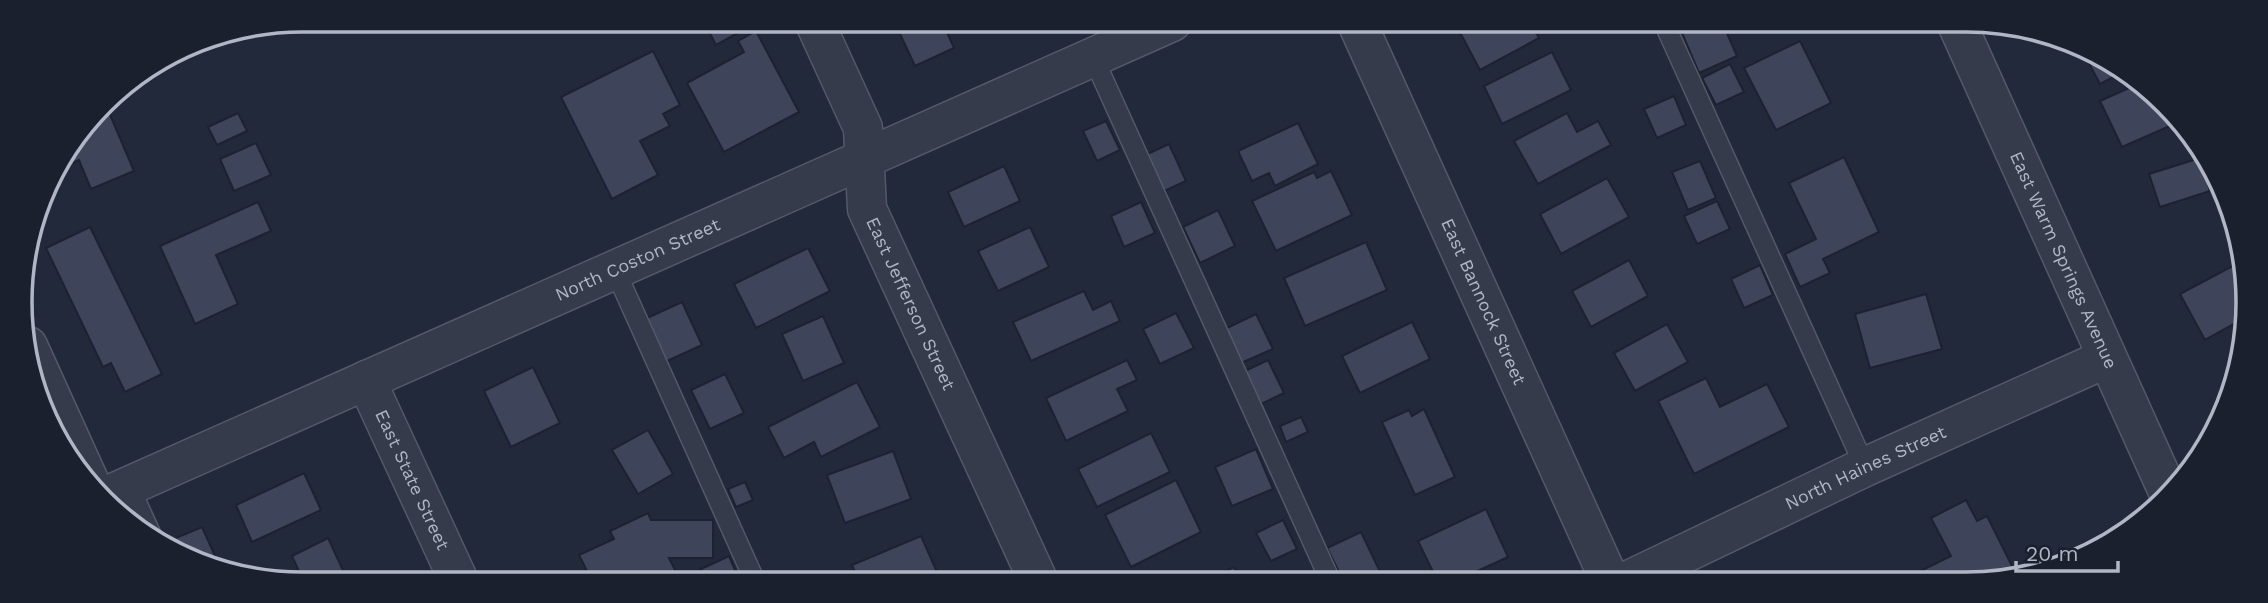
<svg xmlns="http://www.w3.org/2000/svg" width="2268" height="603" font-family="'Work Sans',sans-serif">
<rect width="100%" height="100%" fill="#22293a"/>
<g fill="#3e455a" stroke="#1d2231" stroke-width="2">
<path d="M703,20l52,1 1,2 -40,22z"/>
<path d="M894,21h48l12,27 -39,18z"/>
<path d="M1455,23h76l8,15 -59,32z"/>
<path d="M1705,24h18l14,32 -38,17 -17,-40z"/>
<path d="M756,31l43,81 -75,40 -37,-69 57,-31 -6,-11z"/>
<path d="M1800,41l31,62 -55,27 -32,-62z"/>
<path d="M653,51l27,54 -17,9 7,12 -30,15 18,34 -46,24 -51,-102z"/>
<path d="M2085,51l38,16 4,3 -27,14 -17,-32z"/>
<path d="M1552,52l19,38 -69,34 -18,-38z"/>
<path d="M1730,64l14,28 -28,13 -14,-27z"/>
<path d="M2140,83l39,39 -57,25 -22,-46z"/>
<path d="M1674,96l12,29 -29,13 -13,-29z"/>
<path d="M105,103l29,68 -43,18 -12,-29 -26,11z"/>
<path d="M238,113l9,18 -30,14 -9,-18z"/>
<path d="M1567,113l10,19 21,-11 13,24 -73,39 -24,-43z"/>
<path d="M1106,121l14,29 -23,11 -14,-30z"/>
<path d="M1298,123l20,41 -43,22 -6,-13 -17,8 -14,-30z"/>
<path d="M256,143l15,32 -37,16 -14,-32z"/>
<path d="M1169,144l17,37 -26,12 -17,-37z"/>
<path d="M1844,157l35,75 -56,27 7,14 -30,14 -15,-33 31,-15 -27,-56z"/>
<path d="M2200,158l10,33 -50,16 -11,-33z"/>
<path d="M1700,161l16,37 -28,12 -16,-38z"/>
<path d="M1004,166l16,35 -56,26 -16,-35z"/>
<path d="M1331,171l21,44 -76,36 -24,-50 62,-29 3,6z"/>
<path d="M1607,178l22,39 -68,37 -21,-40z"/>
<path d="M1717,201l13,28 -33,15 -13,-28z"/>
<path d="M258,202l13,29 -55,24 22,49 -43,20 -35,-78z"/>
<path d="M1141,202l14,31 -31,14 -13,-31z"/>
<path d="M1218,210l17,36 -35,17 -17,-36z"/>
<path d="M90,227l72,147 -37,18 -14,-29 -8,4 -57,-119z"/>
<path d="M1030,227l19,40 -51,24 -20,-40z"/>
<path d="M1366,242l21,48 -82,36 -21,-48z"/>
<path d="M808,248l22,43 -74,37 -22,-44z"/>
<path d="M1629,260l19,36 -57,31 -19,-36z"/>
<path d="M2240,262l3,6v51l-38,21 -25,-46z"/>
<path d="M1760,265l13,30 -29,13 -13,-29z"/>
<path d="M1084,291l9,19 18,-9 9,20 -89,40 -18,-39z"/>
<path d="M1926,294l16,55 -72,19 -15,-54z"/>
<path d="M682,302l20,43 -37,17 -20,-43z"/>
<path d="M1176,313l18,35 -34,16 -17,-35z"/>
<path d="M1256,314l17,35 -32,14 -16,-34z"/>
<path d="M823,316l21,47 -41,18 -21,-47z"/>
<path d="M1412,322l18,37 -70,34 -18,-37z"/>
<path d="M1667,324l21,38 -53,29 -21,-38z"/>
<path d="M1127,360l10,20 -20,9 11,22 -62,30 -20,-43z"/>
<path d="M1268,360l16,33 -23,11 -16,-33z"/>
<path d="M533,367l27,56 -49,24 -27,-56z"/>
<path d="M725,374l19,39 -34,16 -19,-39z"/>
<path d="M1706,378l14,29 47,-23 22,43 -95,47 -36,-73z"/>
<path d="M857,382l23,45 -59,30 -7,-15 -30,16 -16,-31z"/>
<path d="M1424,409l31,68 -40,18 -33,-73 27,-12 3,6z"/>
<path d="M1301,417l7,15 -22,10 -6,-16z"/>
<path d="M648,430l25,44 -35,20 -26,-44z"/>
<path d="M1151,433l19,39 -73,35 -19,-38z"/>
<path d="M1256,449l17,40 -41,17 -17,-39z"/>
<path d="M893,451l18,48 -66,24 -18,-48z"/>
<path d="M304,473l17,37 -69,32 -16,-37z"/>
<path d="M1176,480l25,52 -70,35 -26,-52z"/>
<path d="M745,482l8,18 -17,7 -8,-18z"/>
<path d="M1966,500l11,21 10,-5 26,52 -25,13h-88l51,-25 -20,-38z"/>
<path d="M1486,509l22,48 -50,23h-21l-19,-39z"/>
<path d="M648,513l3,7h62v38h-44l8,16 -12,5h-74l-12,-24 35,-16 -4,-8z"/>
<path d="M1283,520l14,29 -26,12 -15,-28z"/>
<path d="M202,527l18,40 -2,1 -42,-16 -5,-12z"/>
<path d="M1361,532l23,48h-41l-16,-32z"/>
<path d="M921,536l16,36 -18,8 -61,-1 -6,-14z"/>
<path d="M328,538l19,41 -45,-1 -10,-22z"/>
<path d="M729,556l10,23h-33l-5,-10z"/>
<path d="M1234,567l7,13h-35z"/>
</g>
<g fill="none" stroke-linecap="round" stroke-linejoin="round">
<defs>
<g id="service">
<path d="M1664,23l201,444"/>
<path d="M1093,57l237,523"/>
<path d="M615,270l139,309"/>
<path d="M129,486l25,55"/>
</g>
<g id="minor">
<path id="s1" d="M814,21l49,107 4,81 171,371"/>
<path id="s2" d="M1357,23l253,558"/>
<path d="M28,346l63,139"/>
<path id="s3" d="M366,380l92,199"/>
<path id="s4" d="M104,497l1068,-475"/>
<path id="s5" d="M1627,581l238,-114 242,-109"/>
</g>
<g id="tertiary">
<path id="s6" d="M1957,24l213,472"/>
</g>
</defs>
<use href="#service" stroke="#535968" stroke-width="22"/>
<use href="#minor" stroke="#535968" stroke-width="41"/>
<use href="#tertiary" stroke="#535968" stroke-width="41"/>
<use href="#service" stroke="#353b4a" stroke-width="19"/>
<use href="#minor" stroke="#353b4a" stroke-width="38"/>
<use href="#tertiary" stroke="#353b4a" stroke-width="38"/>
</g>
<g text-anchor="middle" stroke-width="7" stroke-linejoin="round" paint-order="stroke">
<g font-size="18" fill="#b0b6c6" stroke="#1b202f">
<text dy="6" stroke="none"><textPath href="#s4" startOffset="584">North Coston Street</textPath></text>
<text dy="6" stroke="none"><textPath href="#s6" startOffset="259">East Warm Springs Avenue</textPath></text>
<text dy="6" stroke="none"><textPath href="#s2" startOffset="306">East Bannock Street</textPath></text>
<text dy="6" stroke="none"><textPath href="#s1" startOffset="303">East Jefferson Street</textPath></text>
<text dy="6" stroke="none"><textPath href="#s5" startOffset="264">North Haines Street</textPath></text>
<text dy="6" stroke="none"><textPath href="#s3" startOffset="110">East State Street</textPath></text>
</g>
</g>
<path d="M0 0H2268V603H0ZM302 32H1966A270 270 0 0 1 2236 302V302A270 270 0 0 1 1966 572H302A270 270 0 0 1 32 302V302A270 270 0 0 1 302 32Z" fill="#1b202f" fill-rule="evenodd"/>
<path fill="none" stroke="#b0b6c6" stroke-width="3.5" d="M302 32H1966A270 270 0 0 1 2236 302V302A270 270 0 0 1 1966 572H302A270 270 0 0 1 32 302V302A270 270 0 0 1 302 32Z"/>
<path d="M2016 561v10h102v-10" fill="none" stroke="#b0b6c6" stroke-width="3.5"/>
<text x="2026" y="561" font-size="21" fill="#b0b6c6" stroke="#1b202f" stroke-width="5" paint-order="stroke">20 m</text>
</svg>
